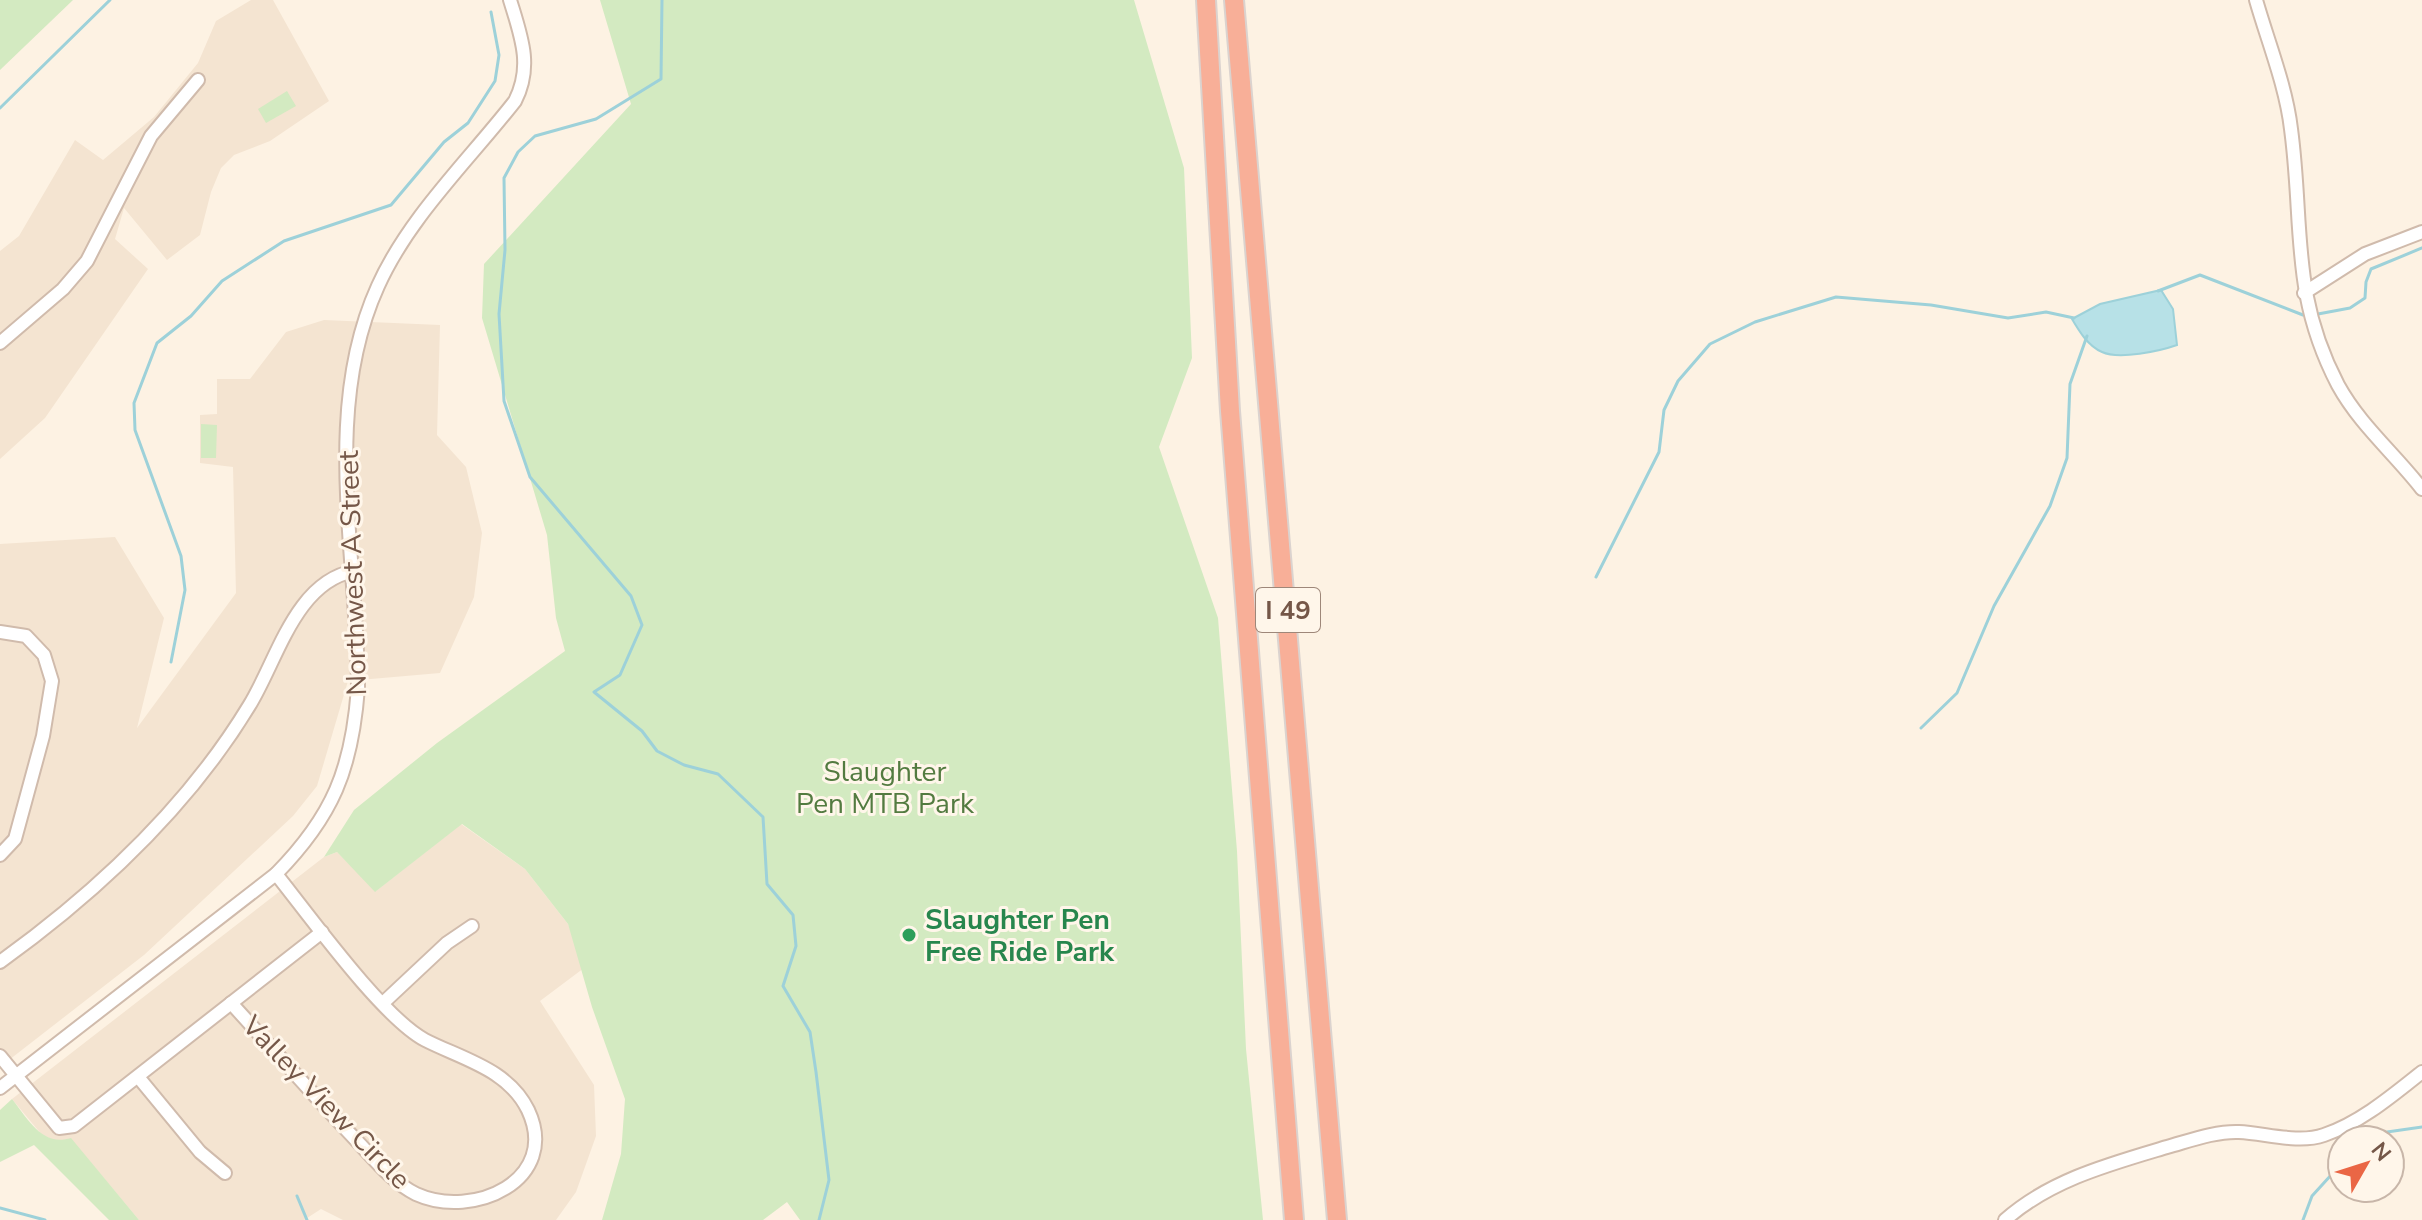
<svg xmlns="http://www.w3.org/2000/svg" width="2422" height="1220" font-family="'Nunito Sans',sans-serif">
<rect width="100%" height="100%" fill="#fdf2e3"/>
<g fill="#f4e4d1">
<path d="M251,0h22l56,101 -59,40 -36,14 -13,13 -10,24 -11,43 -33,25 -43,-52 -9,31 33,30 -103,149 -45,41v-208l19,-15 56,-96 28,20 51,-43 44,-54 18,-42z"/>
<path d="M324,320l116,5 -3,110 29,32 16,66 -8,64 -34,76 -92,8 -31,105 -24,30 -149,139 -144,112v-523l115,-7 49,81 -27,110 99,-135 -3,-126 -33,-4v-48l17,-1v-35h33l36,-47z"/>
<path d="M461,824l64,45 43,55 16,44 -44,33 54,84 2,51 -20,56 -20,28h-213l-22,-11 -17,11h-165l-68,-81 -15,2 -14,-6 -30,-36 312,-242 13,-5 39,39z"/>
</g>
<g fill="#d3eac1">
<path d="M0,0h73l-73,70z"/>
<path d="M600,0h534l50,168 8,190 -33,89 59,171 19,233 9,198 17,171h-463l-13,-18 -24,18h-161l19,-66 4,-55 -33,-92 -24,-83 -43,-55 -63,-45 -87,68 -38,-40 -13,5 30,-47 83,-67 128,-92 -9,-33 -9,-83 -65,-217 2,-54 147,-160z"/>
<path d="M287,91l9,15 -30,17 -8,-14z"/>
<path d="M201,424l16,1 -1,33h-15z"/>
<path d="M12,1099c16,20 30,48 59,39l68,82h-30l-75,-75 -34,17v-52z"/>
</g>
<path fill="#b7e1e7" stroke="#9dd1d9" stroke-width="2" d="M2161,290l12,19 4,36c-17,6 -58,15 -75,7 -14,-6 -23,-21 -30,-33l28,-15z"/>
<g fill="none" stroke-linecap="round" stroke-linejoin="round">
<g stroke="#9dd1d9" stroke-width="3">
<path d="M662,0l-1,79 -65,40 -61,17 -17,16 -14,26 1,72 -6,64 5,87 26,76 101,119 11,29 -22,50 -26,17 48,39 15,20 27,14 34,9 45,43 4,67 26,31 3,31 -13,40 27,46 6,40 13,108 -10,40"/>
<path d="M0,108l110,-108"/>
<path d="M2158,291l42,-16 103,40"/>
<path d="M2318,314l32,-6 15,-10 1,-16 5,-13 51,-21"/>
<path d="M1596,577l63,-125 5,-42 14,-29 32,-37 45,-22 81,-25 95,8 77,13 38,-6 28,6"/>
<path d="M171,662l14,-72 -4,-34 -46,-126 -1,-27 23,-60 34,-27 31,-35 62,-40 107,-36 53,-63 24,-19 27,-42 4,-26 -8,-43"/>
<path d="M1921,728l36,-35 37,-87 56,-100 17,-48 3,-74 17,-48"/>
<path d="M2375,1140l12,-8 35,-5"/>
<path d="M297,1196l10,24"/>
<path d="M0,1208l45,12"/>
<path d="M2303,1220l9,-24 30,-33"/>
</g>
<defs>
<g id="minor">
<path d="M2256,0c12,42 30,86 35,129 13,97 -1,164 47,256 22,40 56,68 84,104"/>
<path d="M2304,293l61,-39 57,-22"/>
<path d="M0,343l63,-54 24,-28 64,-125 47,-56"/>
<path d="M0,632l26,4 18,19 8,26 -9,55 -28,103 -15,16"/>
<path d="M0,962c97,-70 187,-154 249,-256 28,-45 46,-124 105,-135"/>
<path d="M231,1003c42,46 83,93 126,138 17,18 36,42 59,53 57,26 145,-14 112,-84 -20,-41 -66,-51 -103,-70 -43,-23 -116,-125 -149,-166"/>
<path d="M383,1003l64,-60 25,-17"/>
<path d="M0,1056l59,72 15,-2 248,-194"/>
<path d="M139,1078l61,74 25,21"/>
<path d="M0,1088l276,-214c57,-58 76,-105 82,-186 0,-131 -37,-277 20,-402 31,-69 91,-126 137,-185 18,-35 6,-65 -5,-101"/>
<path d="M2005,1220c45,-40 105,-56 162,-73 22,-6 48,-16 72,-15 26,1 59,12 85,3 36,-12 69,-40 98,-63"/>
</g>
<g id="highway">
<path d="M1206,0l24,411 64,809"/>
<path d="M1234,0l103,1220"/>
</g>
</defs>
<use href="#minor" stroke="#d0bbac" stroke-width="16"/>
<use href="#highway" stroke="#dbd3cf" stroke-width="22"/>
<use href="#minor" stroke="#fff" stroke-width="12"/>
<use href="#highway" stroke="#f8af98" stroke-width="18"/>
</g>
<circle fill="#2e9e5b" stroke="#fff6ea" stroke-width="3" cx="909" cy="935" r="8"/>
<g text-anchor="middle" stroke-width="6" stroke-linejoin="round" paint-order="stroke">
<rect fill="#fff6ea" stroke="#9e8779" stroke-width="2" x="1256" y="588" width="64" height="44" rx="6"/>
<g font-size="26" font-weight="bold" fill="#755748">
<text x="1288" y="619">I 49</text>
</g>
<g font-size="28" fill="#755748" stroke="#fff6ea">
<text transform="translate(352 573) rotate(-92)" y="10">Northwest A Street</text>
<text transform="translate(327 1102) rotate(46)" y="10">Valley View Circle</text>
</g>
<g font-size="28" fill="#537b40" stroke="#fff6ea">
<text x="885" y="781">Slaughter<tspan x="885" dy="32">Pen MTB Park</tspan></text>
</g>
<g font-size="28" font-weight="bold" fill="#27864d" stroke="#fff6ea" text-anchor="start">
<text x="925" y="929">Slaughter Pen<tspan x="925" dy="32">Free Ride Park</tspan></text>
</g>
</g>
<g transform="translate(2366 1164) rotate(51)"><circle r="38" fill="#fff6ea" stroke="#c8b6a9" stroke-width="2"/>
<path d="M0-6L14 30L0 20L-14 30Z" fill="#ea6645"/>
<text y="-12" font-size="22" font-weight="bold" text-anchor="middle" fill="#755748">N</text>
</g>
</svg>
